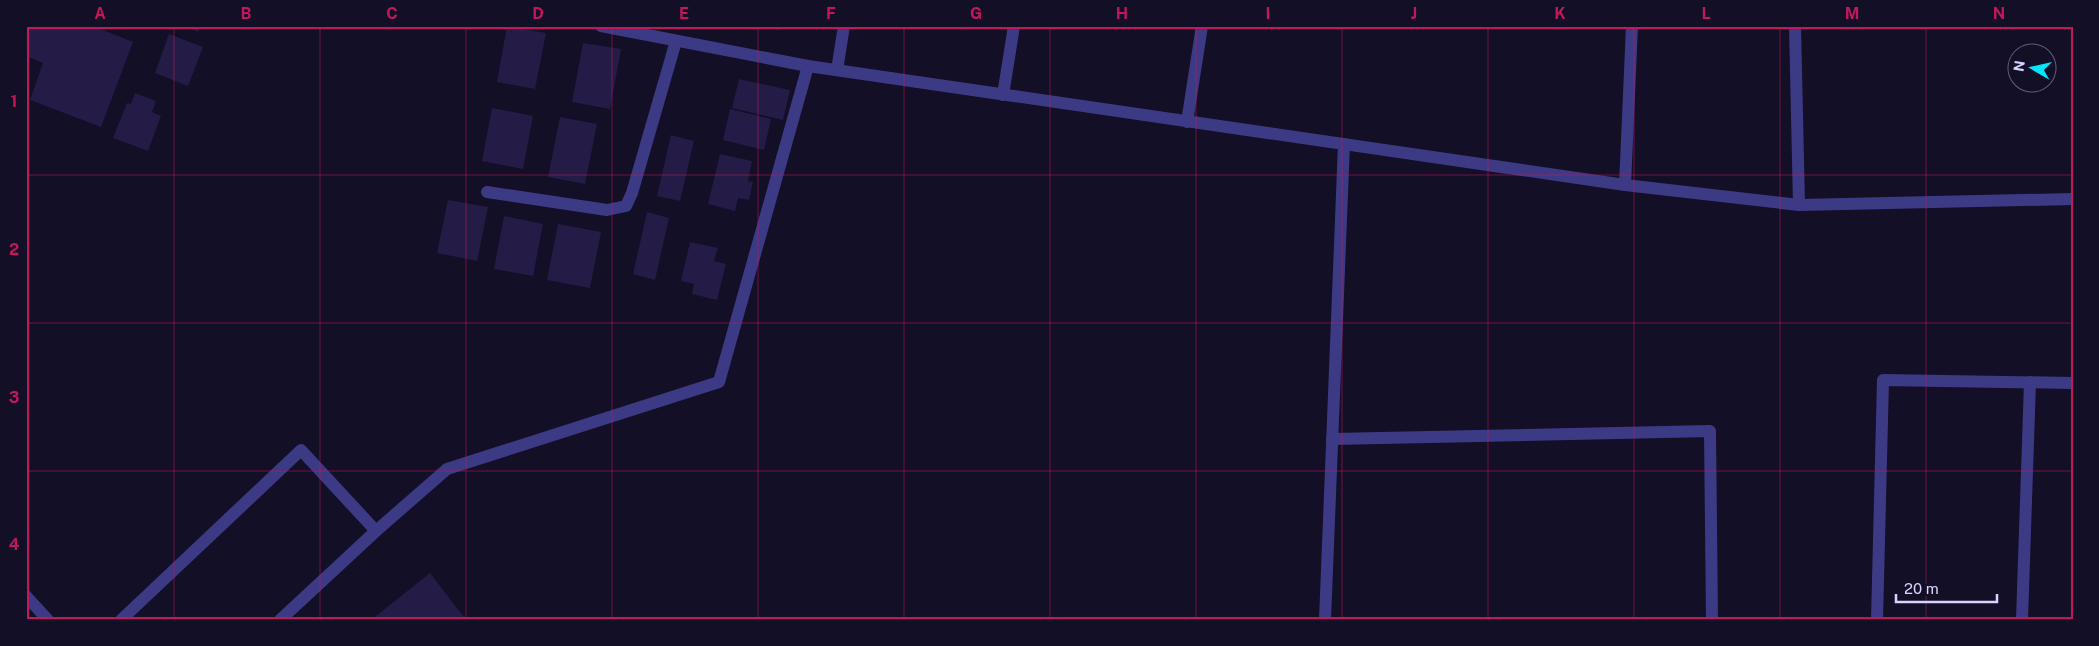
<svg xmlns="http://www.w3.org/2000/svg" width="2099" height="646" font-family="'Public Sans',sans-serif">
<rect width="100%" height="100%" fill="#130f26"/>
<g fill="#241b47">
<path d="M26,26h67l40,16 -32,85 -71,-27 13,-37 -17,-7z"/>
<path d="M184,26h16l-2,6z"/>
<path d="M507,26l39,7 -11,56 -38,-7z"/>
<path d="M763,26h16l-1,4z"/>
<path d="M169,34l34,13 -15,39 -33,-13z"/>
<path d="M583,43l38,6 -11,60 -38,-7z"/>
<path d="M739,79l51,11 -7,30 -51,-12z"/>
<path d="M135,93l21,8 -4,11 9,4 -13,35 -35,-13 14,-35 4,1z"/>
<path d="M492,108l41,8 -10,53 -41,-8z"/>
<path d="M730,109l41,10 -7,31 -41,-10z"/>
<path d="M560,117l37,7 -12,60 -37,-7z"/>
<path d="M671,135l23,6 -14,60 -23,-5z"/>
<path d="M720,154l32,7 -4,20 5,1 -4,18 -11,-2 -3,13 -27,-7z"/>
<path d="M448,200l40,7 -11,54 -40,-8z"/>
<path d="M647,212l22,6 -14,62 -22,-6z"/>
<path d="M504,216l39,8 -10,52 -39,-7z"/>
<path d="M558,224l43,8 -11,56 -43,-8z"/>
<path d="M690,242l28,6 -4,13 12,3 -9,36 -25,-6 2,-10 -13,-3z"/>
<path d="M430,573l36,47h-95z"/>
</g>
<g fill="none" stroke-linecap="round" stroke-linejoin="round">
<g stroke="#3d3a85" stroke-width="12">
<path d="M601,26l207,40 817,119 174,20 274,-6"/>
<path d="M1795,26l4,179"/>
<path d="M837,70l7,-44"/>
<path d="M1003,95l11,-69"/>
<path d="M1187,122l15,-96"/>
<path d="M1625,185l7,-159"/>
<path d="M487,192l120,18 19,-4 6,-13 44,-152"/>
<path d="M1332,439l378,-8 2,189"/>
<path d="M121,620l180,-170 75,81"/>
<path d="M280,620l96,-89 71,-62 272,-87 89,-316"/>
<path d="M1325,620l19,-476"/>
<path d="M1877,620l6,-240 190,3"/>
<path d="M2022,620l8,-238"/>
</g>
<path stroke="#3d3a85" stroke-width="12" d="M26,596l22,24"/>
</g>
<path fill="none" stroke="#c2185b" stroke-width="1" stroke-opacity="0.55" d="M174,26v594M320,26v594M466,26v594M612,26v594M758,26v594M904,26v594M1050,26v594M1196,26v594M1342,26v594M1488,26v594M1634,26v594M1780,26v594M1926,26v594M26,175h2047M26,323h2047M26,471h2047"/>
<rect width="2099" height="646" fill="none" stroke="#130f26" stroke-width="55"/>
<g transform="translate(2032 68) rotate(279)"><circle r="24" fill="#130f26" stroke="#625e7d"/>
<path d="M0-4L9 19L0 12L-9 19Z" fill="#00e5ff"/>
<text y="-8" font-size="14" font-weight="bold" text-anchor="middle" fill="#d9d4ff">N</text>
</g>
<path d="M1896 594v8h101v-8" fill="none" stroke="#d9d4ff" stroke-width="2.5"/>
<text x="1904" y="594" font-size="15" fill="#d9d4ff" stroke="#130f26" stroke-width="4" paint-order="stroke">20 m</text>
<rect x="28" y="28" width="2044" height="590" fill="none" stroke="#c2185b" stroke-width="2"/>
<g font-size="16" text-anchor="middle" font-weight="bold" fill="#c2185b">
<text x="100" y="19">A</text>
<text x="246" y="19">B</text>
<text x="392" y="19">C</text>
<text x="538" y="19">D</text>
<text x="684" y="19">E</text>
<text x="831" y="19">F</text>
<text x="976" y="19">G</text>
<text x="1122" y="19">H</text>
<text x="1268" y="19">I</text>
<text x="1414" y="19">J</text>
<text x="1560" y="19">K</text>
<text x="1706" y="19">L</text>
<text x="1852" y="19">M</text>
<text x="1999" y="19">N</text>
<text x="14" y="107">1</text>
<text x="14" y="255">2</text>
<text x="14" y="403">3</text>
<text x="14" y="550">4</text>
</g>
</svg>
